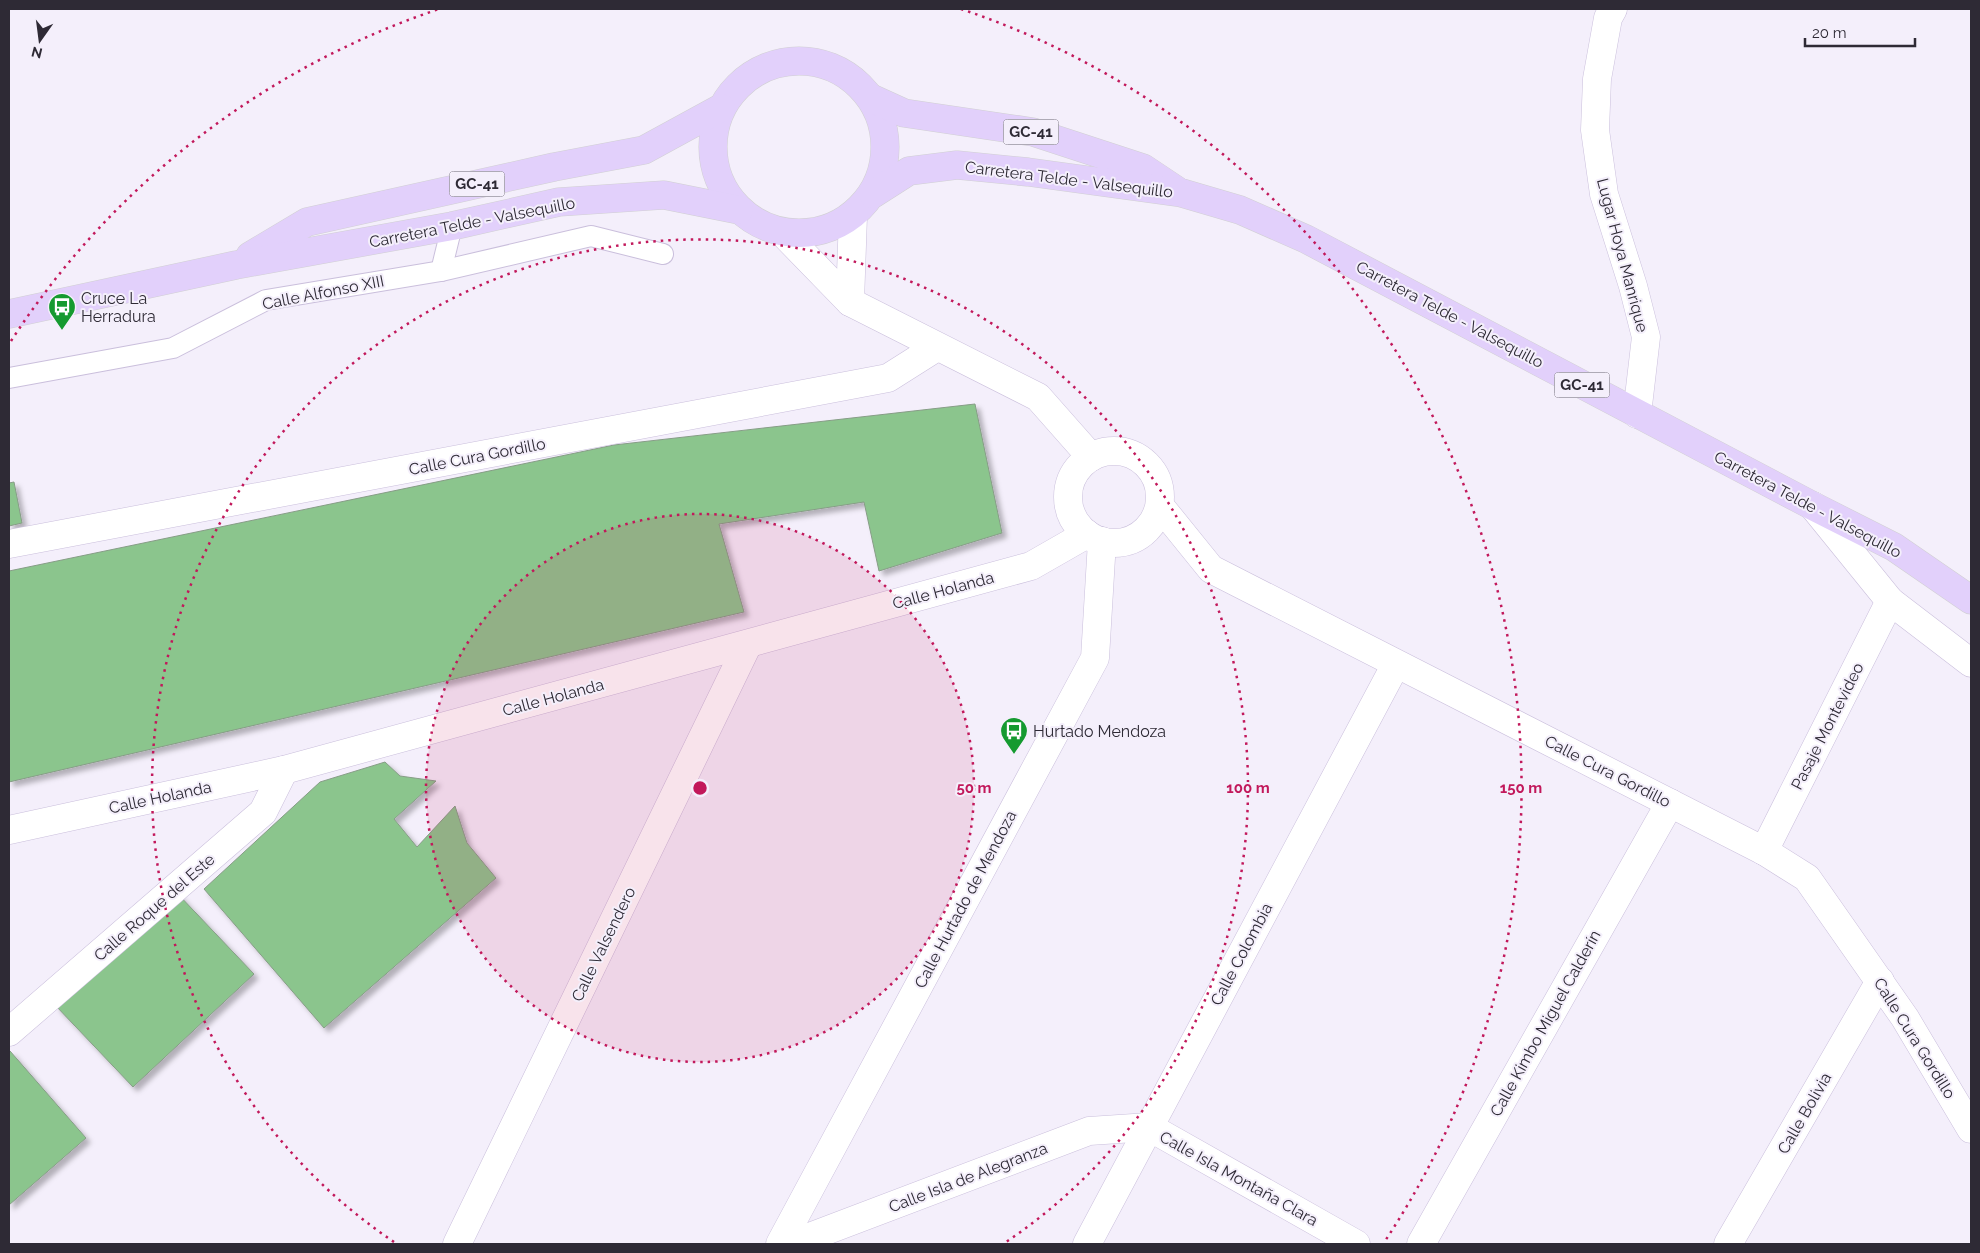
<svg xmlns="http://www.w3.org/2000/svg" width="1980" height="1253" font-family="Raleway,sans-serif">
<defs>
<filter id="shadow"><feDropShadow dx="4.5" dy="4.5" stdDeviation="2.5" flood-color="#0004"/></filter>
</defs>
<rect width="100%" height="100%" fill="#f4effb"/>
<g fill="#8bc58d" stroke="#879d87" filter="url(#shadow)">
<path d="M975,404l27,129 -123,38 -15,-69 -145,22 25,88 -735,170v-211l605,-126z"/>
<path d="M14,482l8,41 -13,3v-43z"/>
<path d="M385,762l15,14 36,5 -42,38 23,28 38,-41 12,37 29,35 -172,150 -120,-139 116,-107z"/>
<path d="M176,892l78,82 -121,113 -78,-82z"/>
<path d="M10,1051l76,87 -77,67v-153z"/>
</g>
<g fill="none" stroke-linecap="round" stroke-linejoin="round">
<defs>
<g id="service">
<path d="M441,271l11,-45"/>
<path d="M9,378l164,-30 93,-48 175,-29 150,-35 72,18"/>
</g>
<path id="pedestrian" d="M1764,851l126,-250"/>
<g id="minor">
<path d="M1613,9l-5,9 -11,61 -2,51 9,64 29,92 13,51 -9,77"/>
<path d="M782,232l68,70 188,95 53,60"/>
<path d="M850,302l3,-86"/>
<circle cx="1114" cy="497" r="46"/>
<path d="M1160,506l51,63 553,282 43,27 98,140 66,111"/>
<path d="M1813,506l77,95 81,62"/>
<path d="M9,544l879,-166 49,-31"/>
<path d="M9,830l275,-60 747,-204 56,-32"/>
<path d="M9,1032l254,-220 21,-42"/>
<path d="M457,1244l291,-600"/>
<path d="M780,1244l315,-586 7,-117"/>
<path d="M791,1244l298,-113 60,-4 207,117"/>
<path d="M1087,1244l309,-580"/>
<path d="M1421,1244l249,-441"/>
<path d="M1728,1244l152,-263"/>
</g>
<g id="primary">
<circle cx="799" cy="147" r="86"/>
<path d="M871,98l33,15 129,19 110,36 33,22"/>
<path d="M873,194l36,-23 48,-6 71,7 154,21 58,17 66,29 507,267 81,41 77,53"/>
<path d="M250,256l57,-34 247,-55 90,-17 77,-42"/>
<path d="M9,314l227,-49 216,-39 107,-24 105,-7 75,15"/>
</g>
</defs>
<use href="#service" stroke="#cabfdc" stroke-width="22"/>
<use href="#pedestrian" stroke="#cabfdc" stroke-width="29"/>
<use href="#minor" stroke="#cabfdc" stroke-width="29"/>
<use href="#primary" stroke="#d1d0d3" stroke-width="29"/>
<use href="#service" stroke="#fff" stroke-width="20"/>
<use href="#pedestrian" stroke="#fff" stroke-width="28"/>
<use href="#minor" stroke="#fff" stroke-width="28"/>
<use href="#primary" stroke="#e2d0fb" stroke-width="28"/>
</g>
<circle cx="700" cy="788" r="274" fill="#c2185b" fill-opacity=".12"/>
<g fill="none" stroke="#c2185b" stroke-width="2.5" stroke-dasharray="2.5 5">
<circle cx="700" cy="788" r="274"/>
<path d="M394 1242A548 548 0 1 1 1006 1242"/>
<path d="M11 341A821 821 0 0 1 439 9M961 9A821 821 0 0 1 1385 1241"/>
</g>
<defs>
<symbol id="bus-pin" viewBox="-11 -11 22 30"><path d="M0 17L-7.5 6A9.5 9.5 0 1 1 7.5 6Z" fill="#159a30" stroke="#f4effb"/><path d="M-5-6H5V4H4V6H2V4H-2V6H-4V4H-5ZM-3.5-4V0h7V-4ZM-3.5 1.2v1.5H-2V1.2ZM2 1.2v1.5H3.5V1.2Z" fill="#fff"/></symbol>
</defs>
<g fill-rule="evenodd">
<use href="#bus-pin" x="46" y="291" width="32" height="43"/>
<use href="#bus-pin" x="998" y="715" width="32" height="43"/>
</g>
<g text-anchor="middle" stroke-width="4" stroke-linejoin="round" paint-order="stroke">
<g fill="#f4effb" stroke="#696570" stroke-width="1">
<rect x="1003.5" y="119.5" width="55" height="25" rx="4"/>
<rect x="449.5" y="171.5" width="55" height="25" rx="4"/>
<rect x="1554.5" y="372.5" width="55" height="25" rx="4"/>
</g>
<g font-size="15" font-weight="bold" fill="#2e2a35">
<text x="1031" y="137">GC-41</text>
<text x="477" y="189">GC-41</text>
<text x="1582" y="390">GC-41</text>
</g>
<g font-size="16" fill="#2e2a35" stroke="#f4effb">
<text transform="translate(1069 179) rotate(7)" y="6">Carretera Telde - Valsequillo</text>
<text transform="translate(472 222) rotate(-11)" y="6">Carretera Telde - Valsequillo</text>
<text transform="translate(1623 255) rotate(75)" y="6">Lugar Hoya Manrique</text>
<text transform="translate(323 292) rotate(-11)" y="6">Calle Alfonso XIII</text>
<text transform="translate(1450 314) rotate(28)" y="6">Carretera Telde - Valsequillo</text>
<text transform="translate(477 456) rotate(-11)" y="6">Calle Cura Gordillo</text>
<text transform="translate(1808 504) rotate(28)" y="6">Carretera Telde - Valsequillo</text>
<text transform="translate(943 590) rotate(-15)" y="6">Calle Holanda</text>
<text transform="translate(553 697) rotate(-15)" y="6">Calle Holanda</text>
<text transform="translate(1827 726) rotate(-63)" y="6">Pasaje Montevideo</text>
<text transform="translate(1608 771) rotate(27)" y="6">Calle Cura Gordillo</text>
<text transform="translate(160 797) rotate(-12)" y="6">Calle Holanda</text>
<text transform="translate(965 899) rotate(-62)" y="6">Calle Hurtado de Mendoza</text>
<text transform="translate(154 907) rotate(-41)" y="6">Calle Roque del Este</text>
<text transform="translate(603 944) rotate(-64)" y="6">Calle Valsendero</text>
<text transform="translate(1241 954) rotate(-62)" y="6">Calle Colombia</text>
<text transform="translate(1545 1023) rotate(-61)" y="6">Calle Kimbo Miguel Calderín</text>
<text transform="translate(1915 1038) rotate(58)" y="6">Calle Cura Gordillo</text>
<text transform="translate(1804 1113) rotate(-60)" y="6">Calle Bolivia</text>
<text transform="translate(968 1177) rotate(-21)" y="6">Calle Isla de Alegranza</text>
<text transform="translate(1239 1178) rotate(29)" y="6">Calle Isla Montaña Clara</text>
</g>
<g font-size="16" fill="#2e2a35" stroke="#f4effb" text-anchor="start">
<text x="81" y="304">Cruce La<tspan x="81" dy="18">Herradura</tspan></text>
<text x="1033" y="737">Hurtado Mendoza</text>
</g>
</g>
<circle cx="700" cy="788" r="8" fill="#c2185b" stroke="#f4effb" stroke-width="2.5"/>
<g font-size="15" text-anchor="middle" font-weight="bold" fill="#c2185b" stroke="#f4effb" stroke-width="4" stroke-linejoin="round" paint-order="stroke">
<text x="974" y="793">50 m</text>
<text x="1248" y="793">100 m</text>
<text x="1521" y="793">150 m</text>
</g>
<rect width="1980" height="1253" fill="none" stroke="#2e2a35" stroke-width="20"/>
<g transform="translate(40 40) rotate(194)" stroke="#f4effb" stroke-width="4" paint-order="stroke">
<path d="M0-4L9 19L0 12L-9 19Z" fill="#2e2a35"/>
<text y="-8" font-size="14" font-weight="bold" text-anchor="middle" fill="#2e2a35">N</text>
</g>
<path d="M1805 38v8h110v-8" fill="none" stroke="#2e2a35" stroke-width="2.5"/>
<text x="1812" y="38" font-size="15" fill="#2e2a35" stroke="#f4effb" stroke-width="4" paint-order="stroke">20 m</text>
</svg>
